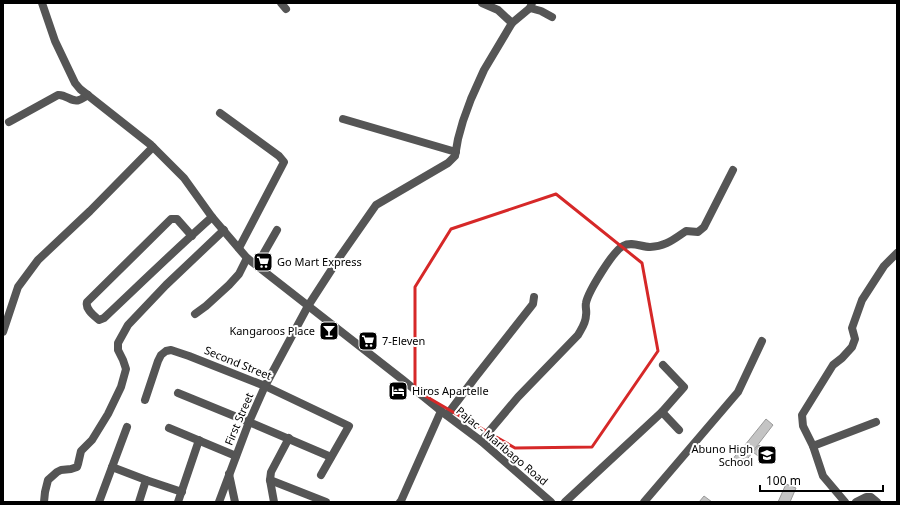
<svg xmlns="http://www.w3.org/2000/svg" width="900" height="505" font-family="'Noto Sans',sans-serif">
<rect width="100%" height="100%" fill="#fff"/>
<g fill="#c4c4c4" stroke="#999">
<path d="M766,419l7,6 -20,26 -8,-6z"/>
<path d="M759,445l14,11 -6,7 -14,-11z"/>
<path d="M743,446l9,7 -11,14 -9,-7z"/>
<path d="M786,484l10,4 -6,14h-12z"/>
<path d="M704,496l8,6h-13z"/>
</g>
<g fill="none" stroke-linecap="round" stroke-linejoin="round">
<g stroke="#555" stroke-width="8">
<path d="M281,3l5,6"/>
<path d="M482,3l16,7 14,13"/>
<path d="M530,8l11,3 11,6"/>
<path d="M220,113l59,43 5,6 -1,2 -44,84"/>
<path d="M343,119l113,33"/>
<path d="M9,122l49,-27c8,-1 14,8 21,5 3,-1 6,-3 9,-5"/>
<path d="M192,236l-15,-17h-6l-84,83c-2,7 6,13 12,18l5,-2c36,-34 71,-68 108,-101"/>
<path d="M257,265l20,-35"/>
<path d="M195,314l11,-8 23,-21 10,-11 8,-16"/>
<path d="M3,332l15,-45 20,-27 52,-49 63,-64"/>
<path d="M178,393l71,29 82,35"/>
<path d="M145,400l13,-39 3,-6 5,-4 5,-1 18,6 76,30 84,40 -28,49"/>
<path d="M662,412l17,18"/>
<path d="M447,415l27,-36 59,-75 1,-7"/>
<path d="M169,428l67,28"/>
<path d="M481,441l37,-44 60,-62c4,-7 8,-12 8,-20 1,-4 -1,-8 0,-12 2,-11 27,-52 37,-57 9,-5 18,1 27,1 15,0 24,-8 36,-16l12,1 6,-5 29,-57"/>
<path d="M813,446l63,-24"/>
<path d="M112,467l34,13 36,12"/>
<path d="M229,474l6,28"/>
<path d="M270,480l56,22"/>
<path d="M44,502l1,-10 3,-12 9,-8 4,-2 10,-1 6,-2 1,-3 3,-13 11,-11 16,-26 13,-27 5,-18 -3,-9 -5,-10v-7l10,-18 38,-40 58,-55"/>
<path d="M99,502l28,-75"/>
<path d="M139,502l7,-22"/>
<path d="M178,502l21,-62"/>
<path d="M219,502l30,-80 16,-36 43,-80 33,-51 35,-50 72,-42 7,-7 3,-17 5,-18 8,-22 13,-29 28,-47 18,-15 2,-5"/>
<path d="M274,502l-4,-22 1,-8 18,-34"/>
<path d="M400,502l1,-1 40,-90"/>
<path d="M565,502l97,-90 22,-25 -21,-22"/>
<path d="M644,502l94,-110 24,-51"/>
<path d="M845,502l-22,-26 -10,-30 -10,-20 -1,-11 31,-50 9,-7 10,-11 3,-8 -3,-11 10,-28 22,-34 13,-13"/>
<path d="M856,502l10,-5h5l6,5"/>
</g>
<path stroke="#555" stroke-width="8" d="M42,3l13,38 20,42 5,6 71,56 33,33 28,39 35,41 156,122 38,31 40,30 70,61"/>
</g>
<path fill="none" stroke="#d62828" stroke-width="3" stroke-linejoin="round" d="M556,194l86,69 16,88 -66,96 -77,1 -100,-58v-103l36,-58z"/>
<defs>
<symbol id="supermarket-square" viewBox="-11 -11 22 22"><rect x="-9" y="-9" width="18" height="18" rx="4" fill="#000" stroke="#fff"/><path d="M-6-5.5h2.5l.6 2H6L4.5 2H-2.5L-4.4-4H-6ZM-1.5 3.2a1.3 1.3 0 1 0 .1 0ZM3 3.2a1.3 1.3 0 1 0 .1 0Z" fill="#fff"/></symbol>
<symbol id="bar-square" viewBox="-11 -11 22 22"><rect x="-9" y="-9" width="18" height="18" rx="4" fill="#000" stroke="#fff"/><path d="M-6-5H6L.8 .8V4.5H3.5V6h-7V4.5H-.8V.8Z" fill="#fff"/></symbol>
<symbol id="hotel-square" viewBox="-11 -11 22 22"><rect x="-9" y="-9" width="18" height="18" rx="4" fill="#000" stroke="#fff"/><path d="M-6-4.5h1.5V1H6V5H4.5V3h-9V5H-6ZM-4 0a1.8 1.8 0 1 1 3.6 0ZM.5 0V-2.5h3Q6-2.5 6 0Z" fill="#fff"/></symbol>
<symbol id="school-square" viewBox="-11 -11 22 22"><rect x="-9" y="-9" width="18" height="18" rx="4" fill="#000" stroke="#fff"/><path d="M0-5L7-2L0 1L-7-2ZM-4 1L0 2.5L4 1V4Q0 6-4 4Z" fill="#fff"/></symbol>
</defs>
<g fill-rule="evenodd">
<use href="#supermarket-square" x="252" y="251" width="22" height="22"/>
<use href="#bar-square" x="318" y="320" width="22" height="22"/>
<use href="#supermarket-square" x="357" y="330" width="22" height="22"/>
<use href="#hotel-square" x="387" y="380" width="22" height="22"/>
<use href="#school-square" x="756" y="444" width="22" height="22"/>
</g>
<g text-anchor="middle" stroke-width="4" stroke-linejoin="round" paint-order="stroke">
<g font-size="11" fill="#000" stroke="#fff" text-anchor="start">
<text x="277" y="266">Go Mart Express</text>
<text x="315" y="335" text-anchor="end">Kangaroos Place</text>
<text x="382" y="345">7-Eleven</text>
<text x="412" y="395">Hiros Apartelle</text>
<text x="753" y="453" text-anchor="end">Abuno High<tspan x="753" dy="13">School</tspan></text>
</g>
<g font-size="11" fill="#000" stroke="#fff">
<text transform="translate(238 363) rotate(22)" y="4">Second Street</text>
<text transform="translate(239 419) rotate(-67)" y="4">First Street</text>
<text transform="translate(502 446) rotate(40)" y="4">Pajac - Maribago Road</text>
</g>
</g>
<rect width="900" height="505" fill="none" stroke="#000000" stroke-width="8"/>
<path d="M760 485v6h123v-6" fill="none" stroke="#000000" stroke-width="2"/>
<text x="766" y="485" font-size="12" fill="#000000" stroke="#ffffff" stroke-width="3" paint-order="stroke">100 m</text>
</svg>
